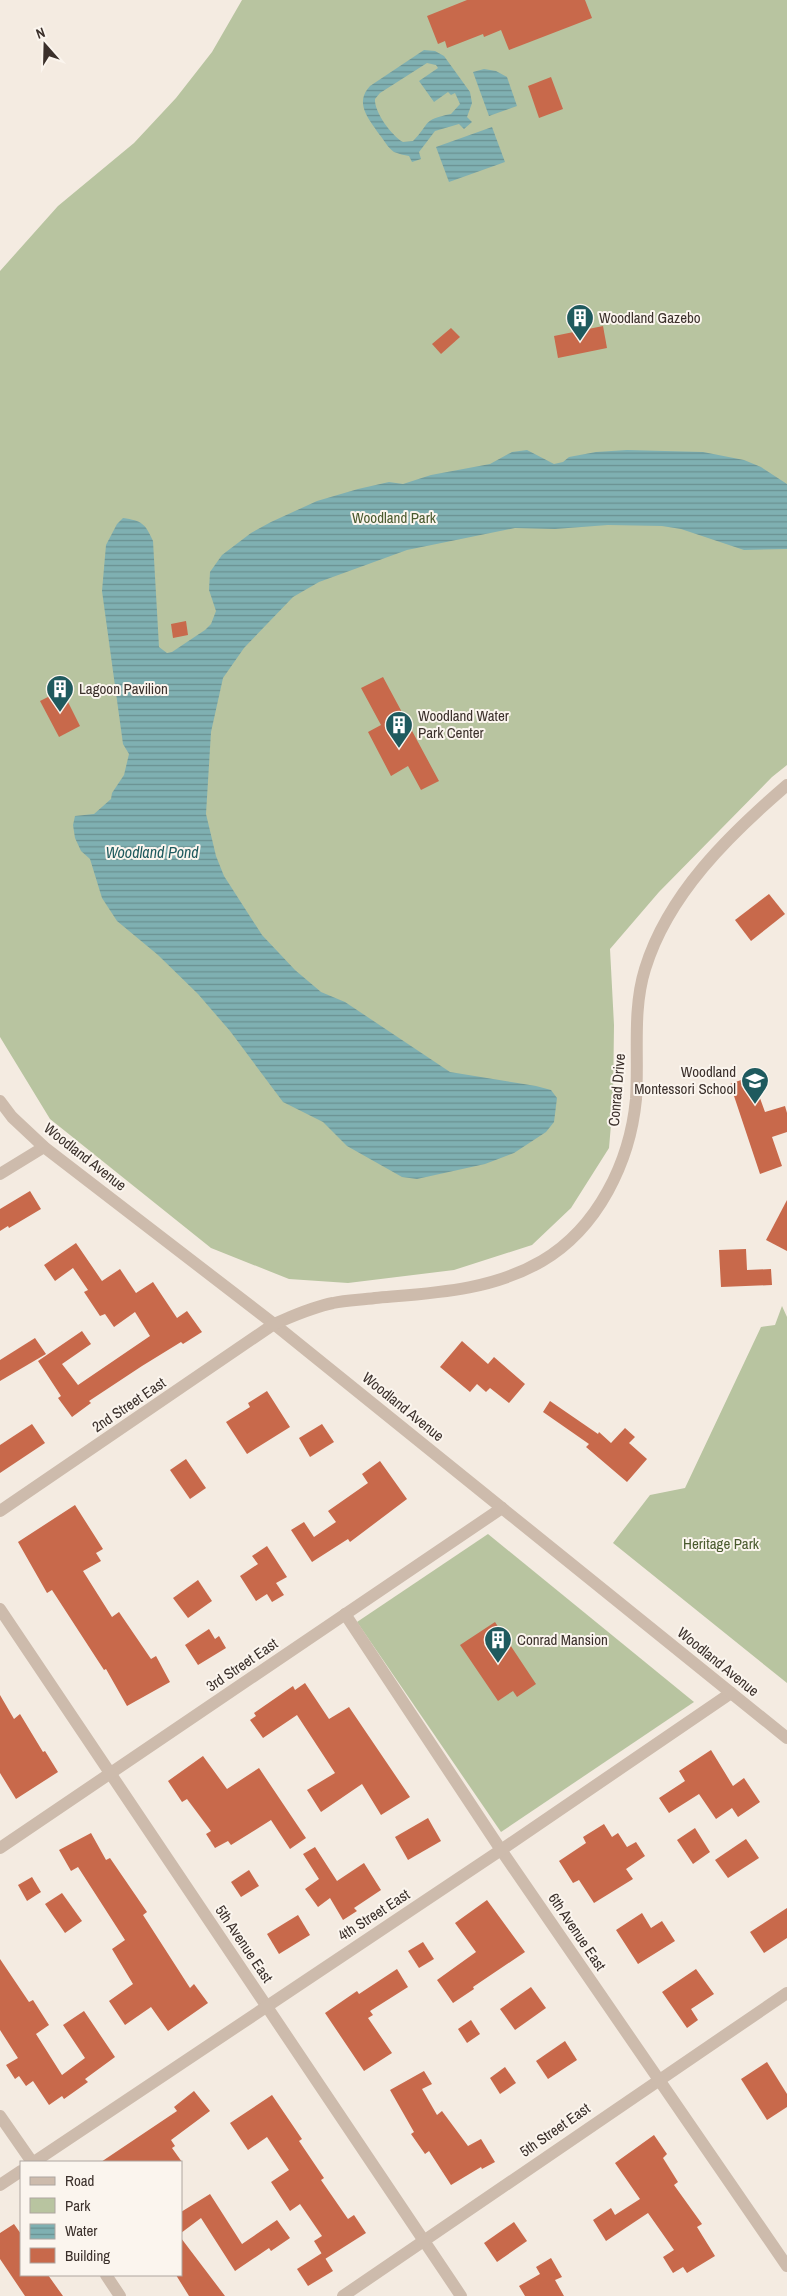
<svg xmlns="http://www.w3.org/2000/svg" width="787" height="2296" font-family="'Archivo Narrow',sans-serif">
<defs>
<pattern id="water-rules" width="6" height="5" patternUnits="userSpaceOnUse" patternTransform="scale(1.25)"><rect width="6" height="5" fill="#7fb0b2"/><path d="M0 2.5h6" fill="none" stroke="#699091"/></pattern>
</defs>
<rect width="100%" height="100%" fill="#f4ebe1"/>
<g fill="#b8c4a0">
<path d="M242,0h545v765l-15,12 -113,115 -49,57 4,76 -1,76 -4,47 -38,60 -39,37 -78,25 -106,13 -59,-4 -78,-31 -161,-129 -50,-82v-766l58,-65 76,-63 42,-45 36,-46z"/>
<path d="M782,1306l5,11v366l-174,-140 37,-48 35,-7 76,-161 14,-2z"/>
<path d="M488,1534l206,168 -193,130 -144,-210z"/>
</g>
<g fill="url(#water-rules)" fill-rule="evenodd">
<path d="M424,50l11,1 9,5 26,36 2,11 -5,14 5,5 -8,7 -5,-5 -24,7 -16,21 2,7 -9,3 -3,-6c-5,-1 -10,-2 -15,-4 -6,-4 -10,-12 -15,-18 -10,-15 -25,-31 -9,-48zM427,63l9,2 2,3 -19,13 15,21 14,-10 3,3 4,-2 5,11 -9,10c-30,6 -20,9 -38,27l-10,1c-11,-6 -29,-30 -28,-43l5,-6z"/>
<path d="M484,69l12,2 11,6 10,29 -28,10 -16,-44z"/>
<path d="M492,127l13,35 -56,20 -13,-35z"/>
<path d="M527,450l27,14 9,-2 6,-5 27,-5 31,-2 76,2 41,8 17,7 26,17v65l-43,1 -63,-21 -19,-3 -54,-1 -53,4 -40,-1 -108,22 -88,32 -26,15 -49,51 -21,30 -12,54 -5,82 10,42 8,20 38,59 33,35 26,22 24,10 105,70 86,14 15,4 6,8 -3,24 -8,10 -32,21 -29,11 -68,15 -15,-2 -55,-31 -24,-24 -40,-20 -53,-71 -32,-37 -40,-39 -41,-34 -15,-23 -12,-39 -9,-8 -6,-13 -2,-13 2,-9 19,-2 17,-15 1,-6 12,-18 5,-21 -6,-10 -21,-153 4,-46 11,-21 6,-6c19,3 22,5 30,23l6,106 8,6 5,-1 33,-22 6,-6 5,-13 -7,-21 1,-18 12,-17 29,-22 20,-11 46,-21 41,-12 31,-7 14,2 28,-9 59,-11 22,-12z"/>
</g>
<g fill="#c8694b">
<path d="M467,0h118l7,18 -83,32 -8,-20 -17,7 -1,-3 -36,14 -2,-7 -7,3 -11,-28z"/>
<path d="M551,77l12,32 -24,9 -11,-32z"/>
<path d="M603,326l4,22 -49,10 -4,-22z"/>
<path d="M451,328l9,9 -19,17 -9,-10z"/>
<path d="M186,621l2,14 -15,3 -2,-14z"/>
<path d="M383,677l56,104 -18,9 -13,-24 -17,10 -23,-44 13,-7 -20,-37z"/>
<path d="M62,690l18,36 -21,11 -19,-36z"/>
<path d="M769,894l16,20 -34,27 -16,-21z"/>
<path d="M752,1076l13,36 20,-6 2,7v19l-15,5 10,29 -22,8 -30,-90z"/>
<path d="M30,1191l11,18 -32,19 -1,-2 -8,5v-22z"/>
<path d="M787,1200v51l-21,-11z"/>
<path d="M76,1243l26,38 18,-12 16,24 17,-11 24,36 10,-7 15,21 -19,12 -2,-2 -39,24 -53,35 2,2 -19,14 -14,-19 3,-2 -23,-35 44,-30 9,13 -29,20 16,21 72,-49 -15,-24 -21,15 -9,-13 -5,2 -16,-24 4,-2 -15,-22 -18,13 -11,-16z"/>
<path d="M746,1249l1,21 24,-1 1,16 -51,2 -2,-37z"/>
<path d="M35,1338l11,16 -46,27v-21z"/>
<path d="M462,1341l26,23 6,-7 31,27 -16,19 -19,-15 -4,4 -9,-8 -7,8 -30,-25z"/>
<path d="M267,1391l23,36 -43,27 -21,-32 24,-15 -2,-4z"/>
<path d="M550,1401l48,33 1,-2 12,11 14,-15 10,9 -6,6 18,16 -20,23 -41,-35 3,-3 -46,-32z"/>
<path d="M32,1424l13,19 -45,30v-28z"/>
<path d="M322,1424l12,18 -24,15 -11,-19z"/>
<path d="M186,1459l20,29 -16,11 -20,-29z"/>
<path d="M380,1461l27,38 -57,43 -2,-3 -36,23 -21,-32 13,-8 10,15 22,-15 -8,-11 40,-28 -6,-9z"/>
<path d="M75,1505l28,44 -7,4 5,8 -18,10 29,46 7,-5 32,47 5,-3 14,26 -43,24 -21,-37 -2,1 -52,-80 -5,3 -29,-51z"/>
<path d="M267,1546l20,31 -11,6 8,12 -12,7 -5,-8 -11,7 -16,-25 18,-12 -6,-8z"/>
<path d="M198,1580l14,21 -24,17 -15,-20z"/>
<path d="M495,1622l41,62 -19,13 -4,-6 -15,10 -38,-56z"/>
<path d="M209,1629l6,10 4,-3 7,12 -28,17 -13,-20z"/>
<path d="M305,1683l24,36 20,-12 61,90 -29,18 -19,-31 -41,28 -14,-22 28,-17 -38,-58 -34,23 -13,-18 6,-4 -2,-3 39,-27 2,4z"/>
<path d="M0,1695l14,24 6,-5 23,38 2,-1 13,21 -42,27 -16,-26z"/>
<path d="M711,1750l22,36 11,-8 16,24 -22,15 -6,-9 -16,11 -17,-25 -30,19 -10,-15 26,-17 -6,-10z"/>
<path d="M203,1756l24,33 32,-21 47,70 -16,11 -19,-29 -40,25 -3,-4 -13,7 -9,-14 5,-3 -24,-32 -5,3 -14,-21z"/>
<path d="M428,1818l13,23 -33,19 -13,-23z"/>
<path d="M604,1824l8,13 6,-4 9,14 9,-5 9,14 -19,13 7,10 -39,24 -15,-23 -6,3 -14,-22 27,-18 -3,-6z"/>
<path d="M695,1828l15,24 -17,12 -16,-24z"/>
<path d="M91,1833l15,27 4,-2 37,54 -4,3 47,73 4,-4 14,19 -40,28 -17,-24 -26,18 -16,-24 24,-17 -21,-35 13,-9 -47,-73 -7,4 -12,-21z"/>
<path d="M746,1839l13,19 -31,20 -13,-18z"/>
<path d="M315,1847l22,34 27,-18 17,27 -27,18 3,3 -14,9 -13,-22 -12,9 -13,-18 14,-10 -16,-25z"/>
<path d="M249,1870l10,16 -18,11 -10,-15z"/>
<path d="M32,1877l9,15 -14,9 -9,-16z"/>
<path d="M62,1893l20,28 -17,12 -20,-29z"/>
<path d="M487,1900l38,52 -52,35 1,2 -21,14 -16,-23 39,-28 -21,-29z"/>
<path d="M787,1908v30l-23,15 -14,-21z"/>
<path d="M642,1913l9,15 11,-7 13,20 -37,23 -22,-34z"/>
<path d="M298,1915l12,20 -31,19 -12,-20z"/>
<path d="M423,1942l11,17 -15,9 -11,-17z"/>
<path d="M0,1959l29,43 4,-2 16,25 -13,9 26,41 23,-17 -22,-33 21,-14 31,46 -30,22 3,3 -24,17 -2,-3 -13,9 -16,-24 -7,5 -7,-10 -4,3 -9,-14 12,-7 -18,-28z"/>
<path d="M397,1969l11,18 -38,24 3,4 -5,3 24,35 -28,18 -39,-58 32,-22 2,3z"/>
<path d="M696,1969l18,25 -23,15 7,11 -11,8 -25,-36z"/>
<path d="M531,1987l15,21 -31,22 -15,-21z"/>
<path d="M471,2020l9,14 -13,9 -9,-14z"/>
<path d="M565,2041l12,19 -29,19 -12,-18z"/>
<path d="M767,2062l20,32v13l-20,13 -26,-41z"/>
<path d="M505,2067l11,16 -16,11 -10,-16z"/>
<path d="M424,2071l8,13 -10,5 15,26 5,-4 26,35 13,-7 14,23 -13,7 -1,-2 -30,18 -22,-34 -4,3 -14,-20 3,-2 -24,-42z"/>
<path d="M194,2091l16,20 -39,29 4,6 -3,2 10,14h-81l76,-51 -3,-4z"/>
<path d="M272,2095l30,44 -3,2 25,37 -3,2 27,39 6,-4 12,18 -41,26 -11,-18 8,-5 -22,-32 -10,7 -19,-29 18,-12 -22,-33 -19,13 -18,-27z"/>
<path d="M654,2135l13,19 -4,4 15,24 -4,3 28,39 -5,3 18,29 -28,17 -4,-6 -10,6 -10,-16 11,-7 -26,-37 -42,28 -13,-21 18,-12 4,7 25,-16 -25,-36z"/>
<path d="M210,2194l32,50 35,-24 13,18 -19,13 -2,-3 -34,23 -34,-53 -20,15v-21z"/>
<path d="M514,2222l13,19 -30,21 -13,-19z"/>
<path d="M14,2224l7,10v41h27l15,21h-38l-25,-37v-26z"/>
<path d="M181,2238l44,58h-36l-13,-21h5z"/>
<path d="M322,2253l11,18 -25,15 -11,-17z"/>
<path d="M551,2258l11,19 -7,3 9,16h-39l-6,-10 21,-12 -4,-7z"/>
</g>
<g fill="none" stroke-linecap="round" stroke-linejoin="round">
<g stroke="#cdbbac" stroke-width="12">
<path d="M0,1174l44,-27"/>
<path d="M0,1609l461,687"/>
<path d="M345,1614l156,236 286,416"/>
<path d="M0,1848l502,-340"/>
<path d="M0,2116l32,46"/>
<path d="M34,2162l467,-312 230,-157"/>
<path d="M0,2185l21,-14"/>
<path d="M106,2275l14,21"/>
<path d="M343,2296l444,-303"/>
</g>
<g stroke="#cdbbac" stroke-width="12">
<path d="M0,1101l12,16 32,30 230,177 513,414"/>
<path d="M0,1511l274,-187c19,-8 38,-17 59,-21 14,-3 28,-3 42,-5 57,-5 116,-7 167,-37 56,-33 88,-99 94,-162 3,-43 -4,-88 9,-130 23,-75 84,-134 142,-184"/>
</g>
</g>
<defs>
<symbol id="building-pin" viewBox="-11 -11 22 30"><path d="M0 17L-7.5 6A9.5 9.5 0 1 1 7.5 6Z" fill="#1f5a5e" stroke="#fbf5ee"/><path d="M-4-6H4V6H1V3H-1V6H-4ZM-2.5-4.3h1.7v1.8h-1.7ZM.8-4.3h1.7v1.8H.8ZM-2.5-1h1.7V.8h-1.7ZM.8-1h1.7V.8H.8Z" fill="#fff"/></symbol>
<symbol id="school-pin" viewBox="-11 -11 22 30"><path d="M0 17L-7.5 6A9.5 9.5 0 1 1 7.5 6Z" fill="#1f5a5e" stroke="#fbf5ee"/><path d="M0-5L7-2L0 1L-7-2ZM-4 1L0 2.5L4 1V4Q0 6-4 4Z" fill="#fff"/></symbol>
</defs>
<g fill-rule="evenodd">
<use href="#building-pin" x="564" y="302" width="32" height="43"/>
<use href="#building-pin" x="44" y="673" width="32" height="43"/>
<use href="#building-pin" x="383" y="709" width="32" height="43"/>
<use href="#school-pin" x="739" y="1065" width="32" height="43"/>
<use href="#building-pin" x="482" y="1624" width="32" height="43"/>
</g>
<g text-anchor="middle" stroke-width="4" stroke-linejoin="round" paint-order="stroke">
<g font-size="15" fill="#3b302b" stroke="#fbf5ee" text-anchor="start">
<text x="599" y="323">Woodland Gazebo</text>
<text x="79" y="694">Lagoon Pavilion</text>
<text x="418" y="721">Woodland Water<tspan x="418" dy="17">Park Center</tspan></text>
<text x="736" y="1077" text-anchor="end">Woodland<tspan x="736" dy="17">Montessori School</tspan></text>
<text x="517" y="1645">Conrad Mansion</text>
</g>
<g font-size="15" fill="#4a5a2e" stroke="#fbf5ee">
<text x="394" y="523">Woodland Park</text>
<text x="721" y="1549">Heritage Park</text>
</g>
<g font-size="15" fill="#3b302b" stroke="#fbf5ee">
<text transform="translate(617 1090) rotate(-85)" y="5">Conrad Drive</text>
<text transform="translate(85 1157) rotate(38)" y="5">Woodland Avenue</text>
<text transform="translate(129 1405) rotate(-34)" y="5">2nd Street East</text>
<text transform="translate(403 1407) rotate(39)" y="5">Woodland Avenue</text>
<text transform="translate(718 1662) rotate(39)" y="5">Woodland Avenue</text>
<text transform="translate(242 1665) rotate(-34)" y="5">3rd Street East</text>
<text transform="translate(374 1915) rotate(-33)" y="5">4th Street East</text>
<text transform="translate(577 1932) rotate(56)" y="5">6th Avenue East</text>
<text transform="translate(244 1944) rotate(56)" y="5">5th Avenue East</text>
<text transform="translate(555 2130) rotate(-35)" y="5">5th Street East</text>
</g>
<g font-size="16" font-style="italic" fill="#1f5a5e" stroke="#fbf5ee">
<text x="152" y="858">Woodland Pond</text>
</g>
</g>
<rect x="20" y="2161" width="162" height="115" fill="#fbf5ee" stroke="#aea6a0"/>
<rect x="30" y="2177" width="25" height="8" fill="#cdbbac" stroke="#aea6a0"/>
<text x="65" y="2186" font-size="15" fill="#3b302b">Road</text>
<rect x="30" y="2198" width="25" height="15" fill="#b8c4a0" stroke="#aea6a0"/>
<text x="65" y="2211" font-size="15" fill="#3b302b">Park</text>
<rect x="30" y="2224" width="25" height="15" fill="url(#water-rules)" stroke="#aea6a0"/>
<text x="65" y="2236" font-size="15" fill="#3b302b">Water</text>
<rect x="30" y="2248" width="25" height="15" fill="#c8694b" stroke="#aea6a0"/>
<text x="65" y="2261" font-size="15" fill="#3b302b">Building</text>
<g transform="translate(45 45) rotate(340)" stroke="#fbf5ee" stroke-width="4" paint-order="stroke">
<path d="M0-4L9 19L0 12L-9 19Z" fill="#3b302b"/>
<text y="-8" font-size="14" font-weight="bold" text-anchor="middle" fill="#3b302b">N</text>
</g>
</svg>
